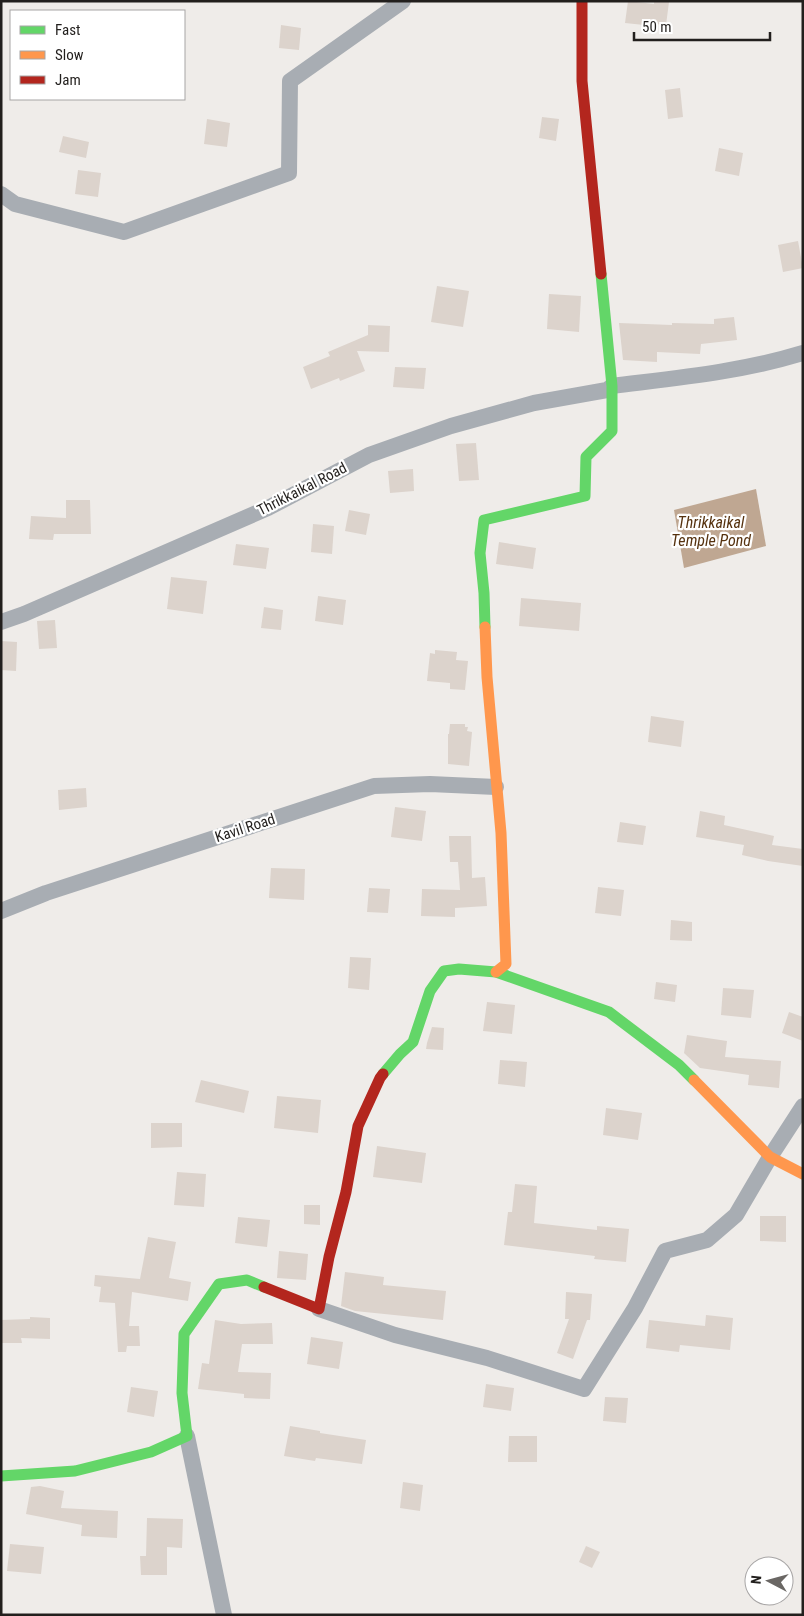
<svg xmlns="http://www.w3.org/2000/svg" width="804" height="1616" font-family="'Roboto Condensed',sans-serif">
<rect width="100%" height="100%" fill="#efece9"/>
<path fill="#bfa792" d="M756,489l10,57 -82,22 -10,-58z"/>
<g fill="#dcd3cc">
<path d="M628,1l26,3v-3l15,1 -3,23 -21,-2 -1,2 -19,-2z"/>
<path d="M281,25l20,3 -2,22 -20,-2z"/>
<path d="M680,88l3,29 -15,2 -3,-29z"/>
<path d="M542,117l17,2 -3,22 -17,-3z"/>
<path d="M207,119l23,4 -3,24 -23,-3z"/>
<path d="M63,136l26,6 -3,16 -27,-6z"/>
<path d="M719,148l24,5 -4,23 -24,-5z"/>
<path d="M78,170l23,3 -3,24 -23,-3z"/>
<path d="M798,241l5,27 -20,4 -5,-27z"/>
<path d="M437,286l32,5 -6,36 -32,-5z"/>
<path d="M549,294l32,2 -2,36 -32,-3z"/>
<path d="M734,317l3,23 -36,4 -1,10 -43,-2v10l-34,-2 -4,-37 53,2v-2l42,1v-5z"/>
<path d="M368,325l22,1 -1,26 -32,-1 8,20 -25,10 -1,-3 -28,11 -8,-22 27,-11 -2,-4 40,-17z"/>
<path d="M395,367l31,1 -2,21 -31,-2z"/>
<path d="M476,443l3,37 -20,1 -3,-37z"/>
<path d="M413,469l1,22 -24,2 -2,-22z"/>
<path d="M66,500h24l1,34h-37l-1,6 -24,-1 2,-23 35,2z"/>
<path d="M349,510l21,4 -4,21 -21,-4z"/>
<path d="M313,524l21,2 -2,28 -21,-2z"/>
<path d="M499,542l37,6 -3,21 -37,-5z"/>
<path d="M236,544l33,4 -3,21 -33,-4z"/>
<path d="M171,577l36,4 -4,33 -36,-5z"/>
<path d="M318,596l28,4 -3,25 -28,-4z"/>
<path d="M521,598l60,5 -2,28 -60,-5z"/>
<path d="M264,607l19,3 -2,20 -20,-2z"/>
<path d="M55,620l2,28 -18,1 -2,-28z"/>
<path d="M1,641l16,1 -1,29 -15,-1z"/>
<path d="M435,650l22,2 -1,8 12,1 -3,29 -15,-1v-6l-23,-2 3,-28 5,1z"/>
<path d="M651,716l33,5 -3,26 -33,-5z"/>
<path d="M450,724h15v3h3l-1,4 5,1 -3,34 -21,-2v-30h1z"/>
<path d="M86,788l1,19 -28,3 -1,-20z"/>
<path d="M395,807l31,4 -4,30 -31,-4z"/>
<path d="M700,811l25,5 -1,9 50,11 -2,9 31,4v17l-35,-5 -26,-6 2,-10 -48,-8z"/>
<path d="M620,822l26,4 -3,19 -26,-3z"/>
<path d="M449,836h22l1,42 13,-1 2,29 -32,2v9l-34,-1 1,-27 38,1 -2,-28h-8z"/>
<path d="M271,868l34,1 -1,31 -35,-2z"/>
<path d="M598,887l26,3 -3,26 -26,-3z"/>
<path d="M369,888l21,1 -2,24 -21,-1z"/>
<path d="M671,920l21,2v19l-22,-1z"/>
<path d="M350,957l21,1 -2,32 -21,-2z"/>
<path d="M656,982l21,3 -2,17 -21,-3z"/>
<path d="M723,988l31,2 -3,28 -30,-3z"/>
<path d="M487,1002l28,3 -3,29 -29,-3z"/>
<path d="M789,1012l14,5v24l-21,-8z"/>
<path d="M432,1027l12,1 -1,22 -17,-1 1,-6z"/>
<path d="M687,1035l40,6 -2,16 56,4 -2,27 -31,-3 1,-10 -49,-7 -16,-15z"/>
<path d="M500,1060l27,2 -2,25 -27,-3z"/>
<path d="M201,1080l48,11 -5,22 -49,-11z"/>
<path d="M277,1096l44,4 -3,33 -44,-5z"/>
<path d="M606,1108l36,5 -4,27 -35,-5z"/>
<path d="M151,1123h31v24l-31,1z"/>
<path d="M377,1146l49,7 -4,30 -49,-6z"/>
<path d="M177,1172l29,2 -2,33 -30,-2z"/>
<path d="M515,1184l22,2 -3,37 63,7v-4l32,3 -3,33 -32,-3 1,-3 -91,-11 4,-33h4z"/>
<path d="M304,1205h16v20l-16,-1z"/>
<path d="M760,1216h26v26l-26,-1z"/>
<path d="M238,1217l32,3 -3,27 -32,-4z"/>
<path d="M148,1237l28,5 -7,36 22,4 -3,19 -56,-9 -3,34h10l1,20h-13l-1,6h-8l-3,-49 -16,-1 2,-15 -7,-1 1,-11 45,4z"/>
<path d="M279,1251l29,3 -2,26 -29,-2z"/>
<path d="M345,1272l39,5 -1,8 63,6 -3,29 -88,-9 -14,-5z"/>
<path d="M566,1292l26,2 -2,26h-3l-14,39 -16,-6 12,-34h-4z"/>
<path d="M706,1315l27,3 -3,32 -50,-5 -1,7 -33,-4 3,-28 56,6z"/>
<path d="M30,1317l20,1v21l-29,-1 1,5h-21v-23l29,-1z"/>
<path d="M215,1320l26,4 31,-1 1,21h-31l-4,28 33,1 -1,26 -26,-1v-4l-46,-5 4,-26 7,1z"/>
<path d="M311,1337l32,5 -4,27 -32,-5z"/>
<path d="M486,1384l28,4 -3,23 -28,-4z"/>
<path d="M131,1387l27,4 -4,26 -27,-5z"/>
<path d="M605,1397l23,1 -2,25 -23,-2z"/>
<path d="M290,1426l30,5v2l46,7 -4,24 -46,-6 -1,3 -31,-5z"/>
<path d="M509,1436h28v26h-29z"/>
<path d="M403,1482l20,3 -3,26 -20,-3z"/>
<path d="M40,1486l24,5 -3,17 57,3 -1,27 -36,-2 1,-11 -56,-11 5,-27z"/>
<path d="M147,1518l36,1 -1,29 -15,-1v28h-26l-1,-19h6z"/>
<path d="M10,1544l34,3 -3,27 -34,-3z"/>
<path d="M586,1546l14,6 -8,16 -13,-6z"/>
</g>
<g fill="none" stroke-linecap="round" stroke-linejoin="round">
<g stroke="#a8adb3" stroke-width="16">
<path d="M1,194l14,10 109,28 165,-59 1,-92 113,-80"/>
<path d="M1,622l23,-8 244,-106 101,-53 82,-29 83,-23 73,-13 5,-4c63,-8 129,-14 191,-33"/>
<path d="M1,911l45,-18 328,-107 56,-2 66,3"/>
<path d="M319,1309l76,26 92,23 97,31 51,-81 30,-57 42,-11 29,-25 34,-58 33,-51"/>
<path d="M187,1436l37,179"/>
</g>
<g stroke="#63d668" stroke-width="11">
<path d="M485,627l-1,-34 -4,-40 4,-33 101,-24 1,-39 26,-26v-45l-11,-112"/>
<path d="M383,1074l17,-20 13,-12 17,-51 14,-20 15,-2 37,3 113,40 70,53 15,15"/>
<path d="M1,1476l74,-5 76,-19 36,-16 -5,-43 2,-59 35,-50 28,-4 17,7"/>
</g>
<g stroke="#ff974d" stroke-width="11">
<path d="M485,627l2,50 14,156 5,131 -10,8"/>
<path d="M694,1080l76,77 33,17"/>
</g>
<g stroke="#b3261e" stroke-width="11">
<path d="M582,1v80l19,193"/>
<path d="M264,1287l55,22 10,-52 17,-65 12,-66 22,-48 3,-4"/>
</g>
</g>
<g text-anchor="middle" stroke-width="4.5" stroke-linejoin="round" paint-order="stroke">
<g font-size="15" fill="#221f1d" stroke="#fff">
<text transform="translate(302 489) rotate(-27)" y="5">Thrikkaikal Road</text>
<text transform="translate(245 828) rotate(-18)" y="5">Kavil Road</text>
</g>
<g font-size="16" font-style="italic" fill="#56320f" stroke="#fff">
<text x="711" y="528">Thrikkaikal<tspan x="711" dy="18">Temple Pond</tspan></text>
</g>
</g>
<rect width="804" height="1616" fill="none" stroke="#221f1d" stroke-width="5"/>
<rect x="10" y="10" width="175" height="90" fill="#ffffff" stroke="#a7a5a5"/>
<rect x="20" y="26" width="25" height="8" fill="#63d668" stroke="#a7a5a5"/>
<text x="55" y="35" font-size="15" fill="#221f1d">Fast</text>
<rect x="20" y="51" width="25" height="8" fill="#ff974d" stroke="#a7a5a5"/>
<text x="55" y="60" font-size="15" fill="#221f1d">Slow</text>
<rect x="20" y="76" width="25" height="8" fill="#b3261e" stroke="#a7a5a5"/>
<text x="55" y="85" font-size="15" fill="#221f1d">Jam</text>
<g transform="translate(769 1581) rotate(276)"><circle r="24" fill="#ffffff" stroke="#a7a5a5"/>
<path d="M0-4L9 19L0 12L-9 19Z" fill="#6a6764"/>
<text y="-8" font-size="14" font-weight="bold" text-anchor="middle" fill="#221f1d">N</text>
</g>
<path d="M634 32v8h136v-8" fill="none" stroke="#221f1d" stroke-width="2.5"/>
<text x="642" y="32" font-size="15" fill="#221f1d" stroke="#ffffff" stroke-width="4" paint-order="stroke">50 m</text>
</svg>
